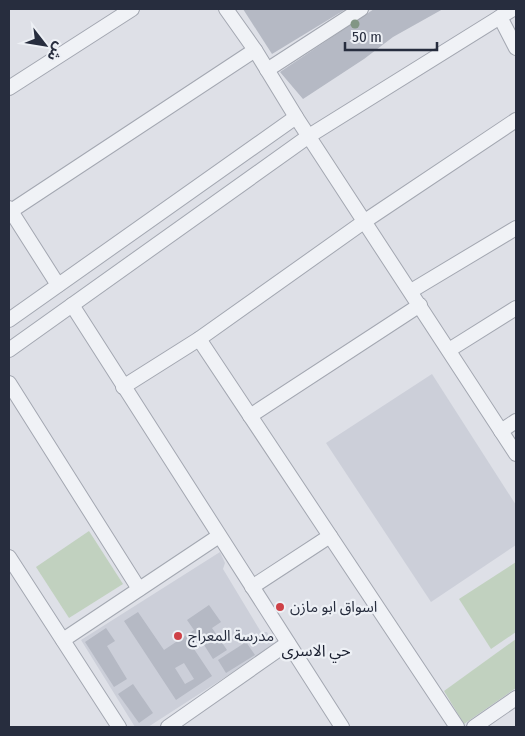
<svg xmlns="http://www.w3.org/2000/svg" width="525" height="736" font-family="'Fira Sans Condensed','Noto Sans Arabic',sans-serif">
<rect width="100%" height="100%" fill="#dee0e7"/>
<g fill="#cccfd9">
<path d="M432,374l84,131v40l-85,57 -105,-159z"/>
<path d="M220,552l5,11 -2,6 38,63h6l8,13 -127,82h-13l-54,-87z"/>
</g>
<g fill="#c1d1bf">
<path d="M89,531l34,53 -54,34 -33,-51z"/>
<path d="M516,562v70l-25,17 -32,-50z"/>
<path d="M516,639v49l-52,36 -20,-33z"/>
</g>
<g fill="#b5b9c4" fill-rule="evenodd">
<path d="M243,9h103l-74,45z"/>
<path d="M374,9h69l-50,28 -29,22 -61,40 -23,-27z"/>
<path d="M209,605l12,17 -9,6 15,22 -14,9 -14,-22 -9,6 22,33 -36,24 -52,-79 14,-9 26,38 30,-20 -7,-10zM184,663l10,16 -9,5 -10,-16z"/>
<path d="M106,628l9,13 -8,5 20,33 -13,8 -29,-45z"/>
<path d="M246,642l9,13 -29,18 -8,-13z"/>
<path d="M133,684l20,29 -14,10 -21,-29z"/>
</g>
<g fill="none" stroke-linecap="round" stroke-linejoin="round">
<defs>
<g id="minor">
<path d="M226,9l29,41 41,67 220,337"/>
<path d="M500,17l16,31"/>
<path d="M267,70l94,-61"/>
<path d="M9,88l123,-79"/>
<path d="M9,208l49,77"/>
<path d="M11,211l244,-161"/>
<path d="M411,291l105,-63"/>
<path d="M72,305l270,422"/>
<path d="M9,320l287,-203"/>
<path d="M199,339l258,388"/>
<path d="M9,350l300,-214 204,-127"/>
<path d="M449,350l67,-42"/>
<path d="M9,383l130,206"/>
<path d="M123,387l76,-48 166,-118 151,-101"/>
<path d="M250,416l170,-111"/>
<path d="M501,431l15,-10"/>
<path d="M9,557l110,170"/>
<path d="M252,587l78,-51"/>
<path d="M63,640l156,-104"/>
<path d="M168,727l120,-84"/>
<path d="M474,727l42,-29"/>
</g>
</defs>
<use href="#minor" stroke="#a3a7b1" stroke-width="16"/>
<use href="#minor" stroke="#f0f2f6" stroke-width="14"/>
</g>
<circle fill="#829685" cx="355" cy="24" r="4.5"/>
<g fill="#ce4147" stroke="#edf0f5" stroke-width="2">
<circle cx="280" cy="607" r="5"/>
<circle cx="178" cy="636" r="5"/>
</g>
<g text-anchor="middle" stroke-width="4.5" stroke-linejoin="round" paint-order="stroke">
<g font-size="15" fill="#272d3e" stroke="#edf0f5" text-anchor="start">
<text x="290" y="612">اسواق ابو مازن</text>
<text x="188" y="641">مدرسة المعراج</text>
</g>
<g font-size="16" fill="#191e2f" stroke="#edf0f5">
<text x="316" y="656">حي الاسرى</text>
</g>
</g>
<rect width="525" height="736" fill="none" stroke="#272d3e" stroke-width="20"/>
<g transform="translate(45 45) rotate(121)" stroke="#edf0f5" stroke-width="4" paint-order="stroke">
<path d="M0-4L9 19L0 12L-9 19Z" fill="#272d3e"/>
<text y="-8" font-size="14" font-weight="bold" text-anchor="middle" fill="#272d3e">ش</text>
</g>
<path d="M345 42v8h92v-8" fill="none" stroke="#272d3e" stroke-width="2.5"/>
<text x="352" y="42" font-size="15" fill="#272d3e" stroke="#edf0f5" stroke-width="4" paint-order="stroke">50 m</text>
</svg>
